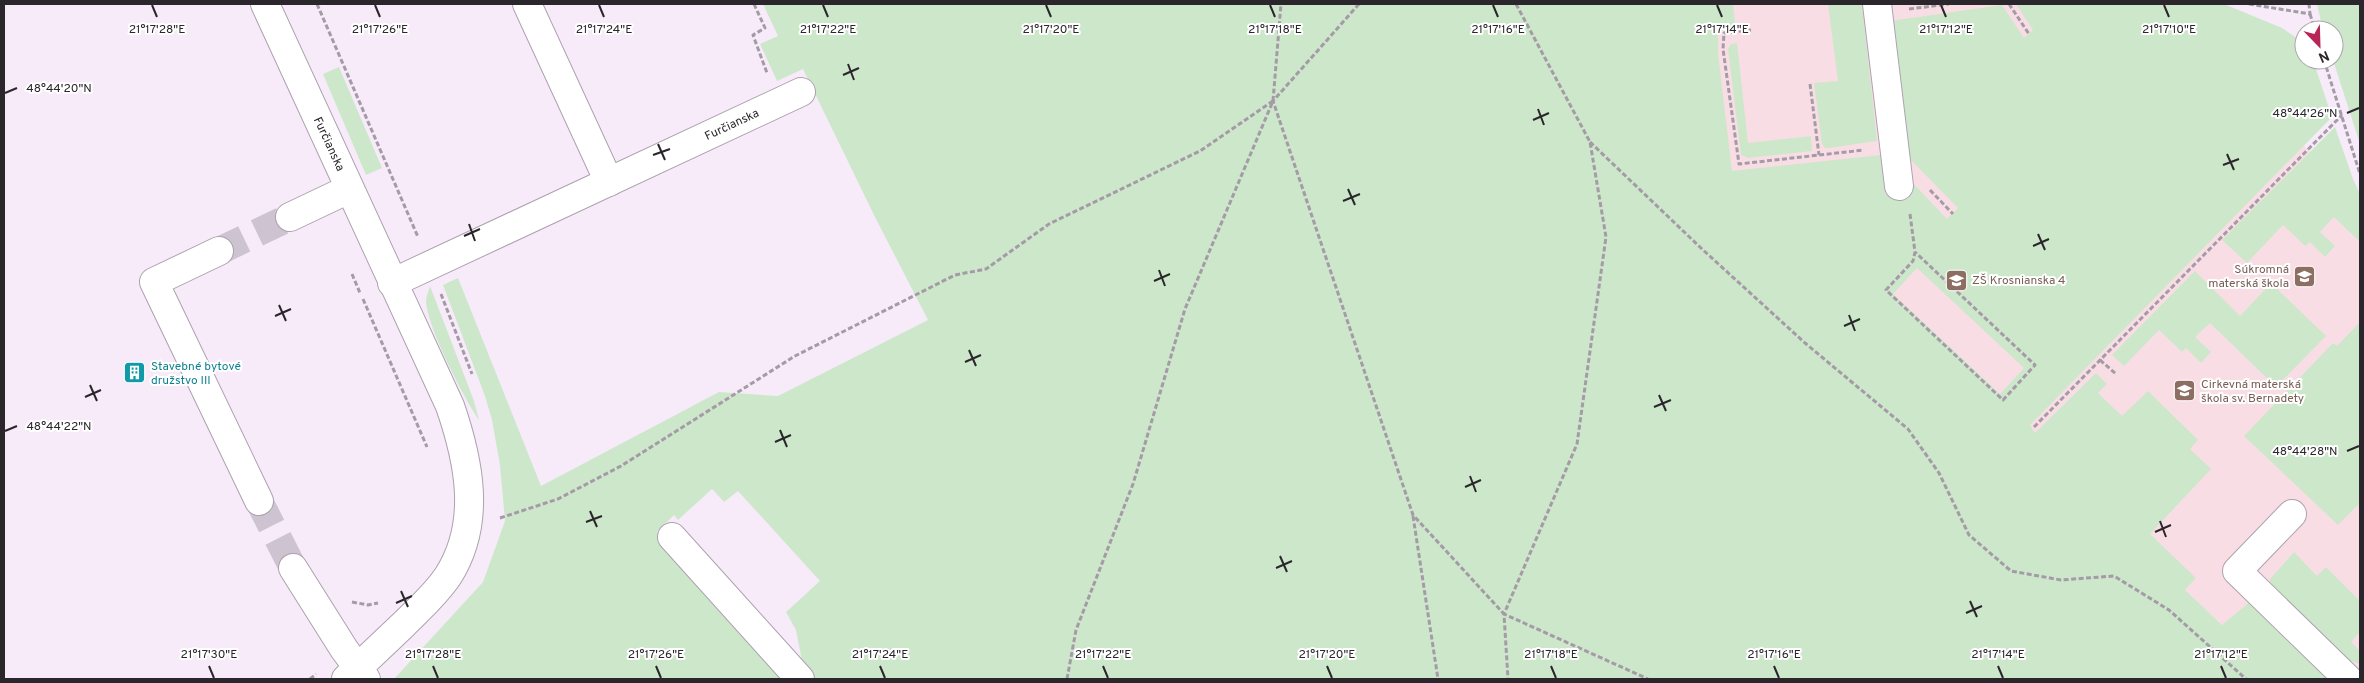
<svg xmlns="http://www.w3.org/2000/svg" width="2364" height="683" font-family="Overpass,sans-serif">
<rect width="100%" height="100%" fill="#f7ebfa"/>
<path fill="#f8dee4" d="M1566,4h563l170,136 61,68v471l-138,-54 -95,-89 -19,18z"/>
<g fill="#cde7cb" fill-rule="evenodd">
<path d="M763,4h970l2,18 -6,6 -11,2v23l14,118 149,-16 4,39 26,-2 -2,-13 38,40 11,-11 -52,-53 -16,-134 112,-16 22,33 9,-8 -17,-26h208l58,24 22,15v17h9l19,57 -302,308 5,8 61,-60 11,11 -9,9 24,23 26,-25 50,49 -8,9 21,20 -61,65 46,44 -11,12 37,35 30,-25 84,79h-1524l-9,-13 -7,-36 -10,-18 34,-31 -82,-90 -14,11 -12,-13 -34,31 -4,-5 -17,17 134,147h-397l89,-97 22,-61 -5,-56 -8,-45 -7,-24 -42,-111 15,-7 83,208 178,-94 59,4 150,-76 -53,-103 -72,-148 -26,12 -17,-37 18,-8zM1917,268l107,100 -24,26 -107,-100z"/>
<path d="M1828,4h34l15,137 -48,7h-4l-3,-4 -8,-61 24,-2z"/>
<path d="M2317,4h43v140l-27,-84 1,-30h-11z"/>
<path d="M1737,43l11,100 63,-7 1,15 -64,7 -7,-3 -13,-106 3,-5z"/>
<path d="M339,67l43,101 -16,7 -43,-101z"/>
<path d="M2335,127l18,52 7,15v48l-26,-25 -14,15 15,14 -10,11 -15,-15 -5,4 -22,-21 -36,38 -25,-23z"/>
<path d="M2195,271l45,45 31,-33 55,53 -50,51 -66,-64 -15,14 16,15 -10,11 -15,-15 -4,4 -23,-22 -35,36 -12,-11z"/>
<path d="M430,286l44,115 5,19c-15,-22 -52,-93 -53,-119 0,-5 3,-10 4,-15z"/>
<path d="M2360,322v181l-22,22 -94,-89 89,-93 4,3z"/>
<path d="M2294,552l23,24 9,-9 34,34v31l-9,10 9,9v13l-14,-5 -76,-75v-5z"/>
</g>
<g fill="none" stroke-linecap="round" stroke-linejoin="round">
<g stroke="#cec4d1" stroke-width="28" stroke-dasharray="28 14" stroke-linecap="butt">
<path d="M219,251l71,-34"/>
<path d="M259,501l34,67"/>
</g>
<defs>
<g id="minor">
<path id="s1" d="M265,4l185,402c19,55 32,117 -2,170 -12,18 -29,33 -44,48 -19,18 -39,37 -58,55"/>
<path d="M527,4l82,178"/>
<path d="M1877,4l22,182"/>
<path d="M290,217l59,-28"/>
<path d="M219,251l-65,31 105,219"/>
<path id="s2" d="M392,283l409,-191"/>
<path d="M2292,514l-55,57 111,108"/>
<path d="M672,537l128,142"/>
<path d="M293,568l51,81 22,30"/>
</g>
</defs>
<use href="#minor" stroke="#ada1af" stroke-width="30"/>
<g stroke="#a49ba6" stroke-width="3" stroke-dasharray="5 2.5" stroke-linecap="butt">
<path d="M317,4l101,233"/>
<path d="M754,4l11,24 -12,7 14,38"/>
<path d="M1359,4l-86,97 140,414 91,99 4,65"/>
<path d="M1516,4l74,138 16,95 -29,207 -73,170 144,65"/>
<path d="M2009,4l20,30"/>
<path d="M2249,4l61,10 -1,-10"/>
<path d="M1909,9l40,-5"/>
<path d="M2310,14l5,16"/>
<path d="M1751,30l-27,3 -1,16 16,115 125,-14"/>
<path d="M2324,60l36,114"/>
<path d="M1810,84l9,71"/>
<path d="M1590,142l112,107 103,94 103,86 31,44 30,62 42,36 50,9 53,-4 55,34 77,69"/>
<path d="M1930,190l23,24"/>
<path d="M1910,214l5,38 -2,9 -27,29 117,110 32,-35 -120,-113"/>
<path d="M352,274l8,19"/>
<path d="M441,294l31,80"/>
<path d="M363,299l64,148"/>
<path d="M2100,360l16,14"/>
<path d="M2034,427l308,-312"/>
<path d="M1413,516l25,163"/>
<path d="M500,518l58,-19 63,-33 174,-110 160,-81 31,-6 63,-45 151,-73 73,-50"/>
<path d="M352,602l16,3 10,-2"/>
<path d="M310,679l6,-5"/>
<path d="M1067,679l9,-49 57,-146 52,-175 88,-208 8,-97"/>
</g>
<use href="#minor" stroke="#fff" stroke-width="28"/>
</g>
<path fill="none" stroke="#2a262b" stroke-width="2" d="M152,5l5,12M375,5l5,12M599,5l5,12M823,5l5,12M1046,5l5,12M1270,5l5,12M1493,5l5,12M1717,5l5,12M1941,5l5,12M2164,5l5,12M848,64l6,16M843,75l16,-7M5,93l12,-5M1538,109l6,16M2347,113l12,-5M1533,120l16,-7M658,144l7,16M2227,154l7,16M653,155l17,-6M2223,165l16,-6M1348,189l7,16M1343,201l17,-7M469,224l6,17M2038,234l7,16M464,236l16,-7M2033,246l16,-7M1159,270l6,16M1154,281l16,-7M279,305l7,16M1849,315l6,16M275,316l16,-7M1844,326l16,-7M969,350l7,16M965,362l16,-7M90,385l7,16M1659,395l7,16M85,397l16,-7M1654,407l17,-7M780,430l7,17M5,431l12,-5M775,442l16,-7M2347,451l12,-5M1470,476l6,16M1465,487l16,-7M590,511l7,16M2160,521l6,16M586,522l16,-6M2155,532l16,-7M1280,556l7,16M1276,568l16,-7M401,591l7,16M1970,601l7,16M396,603l16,-7M1966,613l16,-7M209,666l5,12M433,666l5,12M656,666l5,12M880,666l5,12M1103,666l5,12M1327,666l5,12M1551,666l5,12M1774,666l5,12M1998,666l5,12M2221,666l5,12"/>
<defs>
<symbol id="school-square" viewBox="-11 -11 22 22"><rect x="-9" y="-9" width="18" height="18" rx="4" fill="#8d6e63" stroke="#fff"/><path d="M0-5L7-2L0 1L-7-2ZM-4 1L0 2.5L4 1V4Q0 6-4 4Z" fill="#fff"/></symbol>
<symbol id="building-square" viewBox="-11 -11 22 22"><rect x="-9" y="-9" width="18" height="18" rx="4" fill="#0f9aa8" stroke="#fff"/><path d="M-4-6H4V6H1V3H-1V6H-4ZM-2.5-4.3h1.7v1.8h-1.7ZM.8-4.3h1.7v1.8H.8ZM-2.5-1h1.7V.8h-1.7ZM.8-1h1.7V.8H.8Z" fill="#fff"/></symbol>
</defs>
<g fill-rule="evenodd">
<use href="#school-square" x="2292" y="264" width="25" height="25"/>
<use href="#school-square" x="1944" y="268" width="25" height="25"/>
<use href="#building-square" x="122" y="360" width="25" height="25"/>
<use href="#school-square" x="2172" y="378" width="25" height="25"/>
</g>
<g text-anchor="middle" stroke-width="4" stroke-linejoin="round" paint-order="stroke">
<g font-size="12" fill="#2a262b" stroke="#fff">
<text dy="4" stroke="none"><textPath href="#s2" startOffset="375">Furčianska</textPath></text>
<text dy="4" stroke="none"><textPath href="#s1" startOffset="154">Furčianska</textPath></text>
</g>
<g font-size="12" fill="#785e54" stroke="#fff" text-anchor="start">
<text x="2289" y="273" text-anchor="end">Súkromná<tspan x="2289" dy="14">materská škola</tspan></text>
<text x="1972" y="284">ZŠ Krosnianska 4</text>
<text x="2201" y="388">Cirkevná materská<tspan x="2201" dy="14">škola sv. Bernadety</tspan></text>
</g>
<g font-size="12" fill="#0d838f" stroke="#fff" text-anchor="start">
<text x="151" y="370">Stavebné bytové<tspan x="151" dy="14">družstvo III</tspan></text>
</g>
</g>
<g font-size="12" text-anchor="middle" fill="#2a262b" stroke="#fff" stroke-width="4" stroke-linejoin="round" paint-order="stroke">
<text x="157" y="33">21°17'28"E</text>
<text x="380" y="33">21°17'26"E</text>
<text x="604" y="33">21°17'24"E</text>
<text x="828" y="33">21°17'22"E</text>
<text x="1051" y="33">21°17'20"E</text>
<text x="1275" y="33">21°17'18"E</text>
<text x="1498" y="33">21°17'16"E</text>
<text x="1722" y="33">21°17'14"E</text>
<text x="1946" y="33">21°17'12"E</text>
<text x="2169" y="33">21°17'10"E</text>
<text x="59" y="92">48°44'20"N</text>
<text x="2305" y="117">48°44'26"N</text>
<text x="59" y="430">48°44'22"N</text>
<text x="2305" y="455">48°44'28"N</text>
<text x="209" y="658">21°17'30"E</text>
<text x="433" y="658">21°17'28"E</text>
<text x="656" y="658">21°17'26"E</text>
<text x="880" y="658">21°17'24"E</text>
<text x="1103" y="658">21°17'22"E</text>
<text x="1327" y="658">21°17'20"E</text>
<text x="1551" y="658">21°17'18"E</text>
<text x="1774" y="658">21°17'16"E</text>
<text x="1998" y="658">21°17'14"E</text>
<text x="2221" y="658">21°17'12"E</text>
</g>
<rect width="2364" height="683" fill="none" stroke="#2a262b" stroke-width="10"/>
<g transform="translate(2319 45) rotate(157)"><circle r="24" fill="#ffffff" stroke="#aaa8aa"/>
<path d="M0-4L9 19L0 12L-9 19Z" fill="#b62758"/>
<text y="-8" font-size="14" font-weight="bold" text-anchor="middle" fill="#2a262b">N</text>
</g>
</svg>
